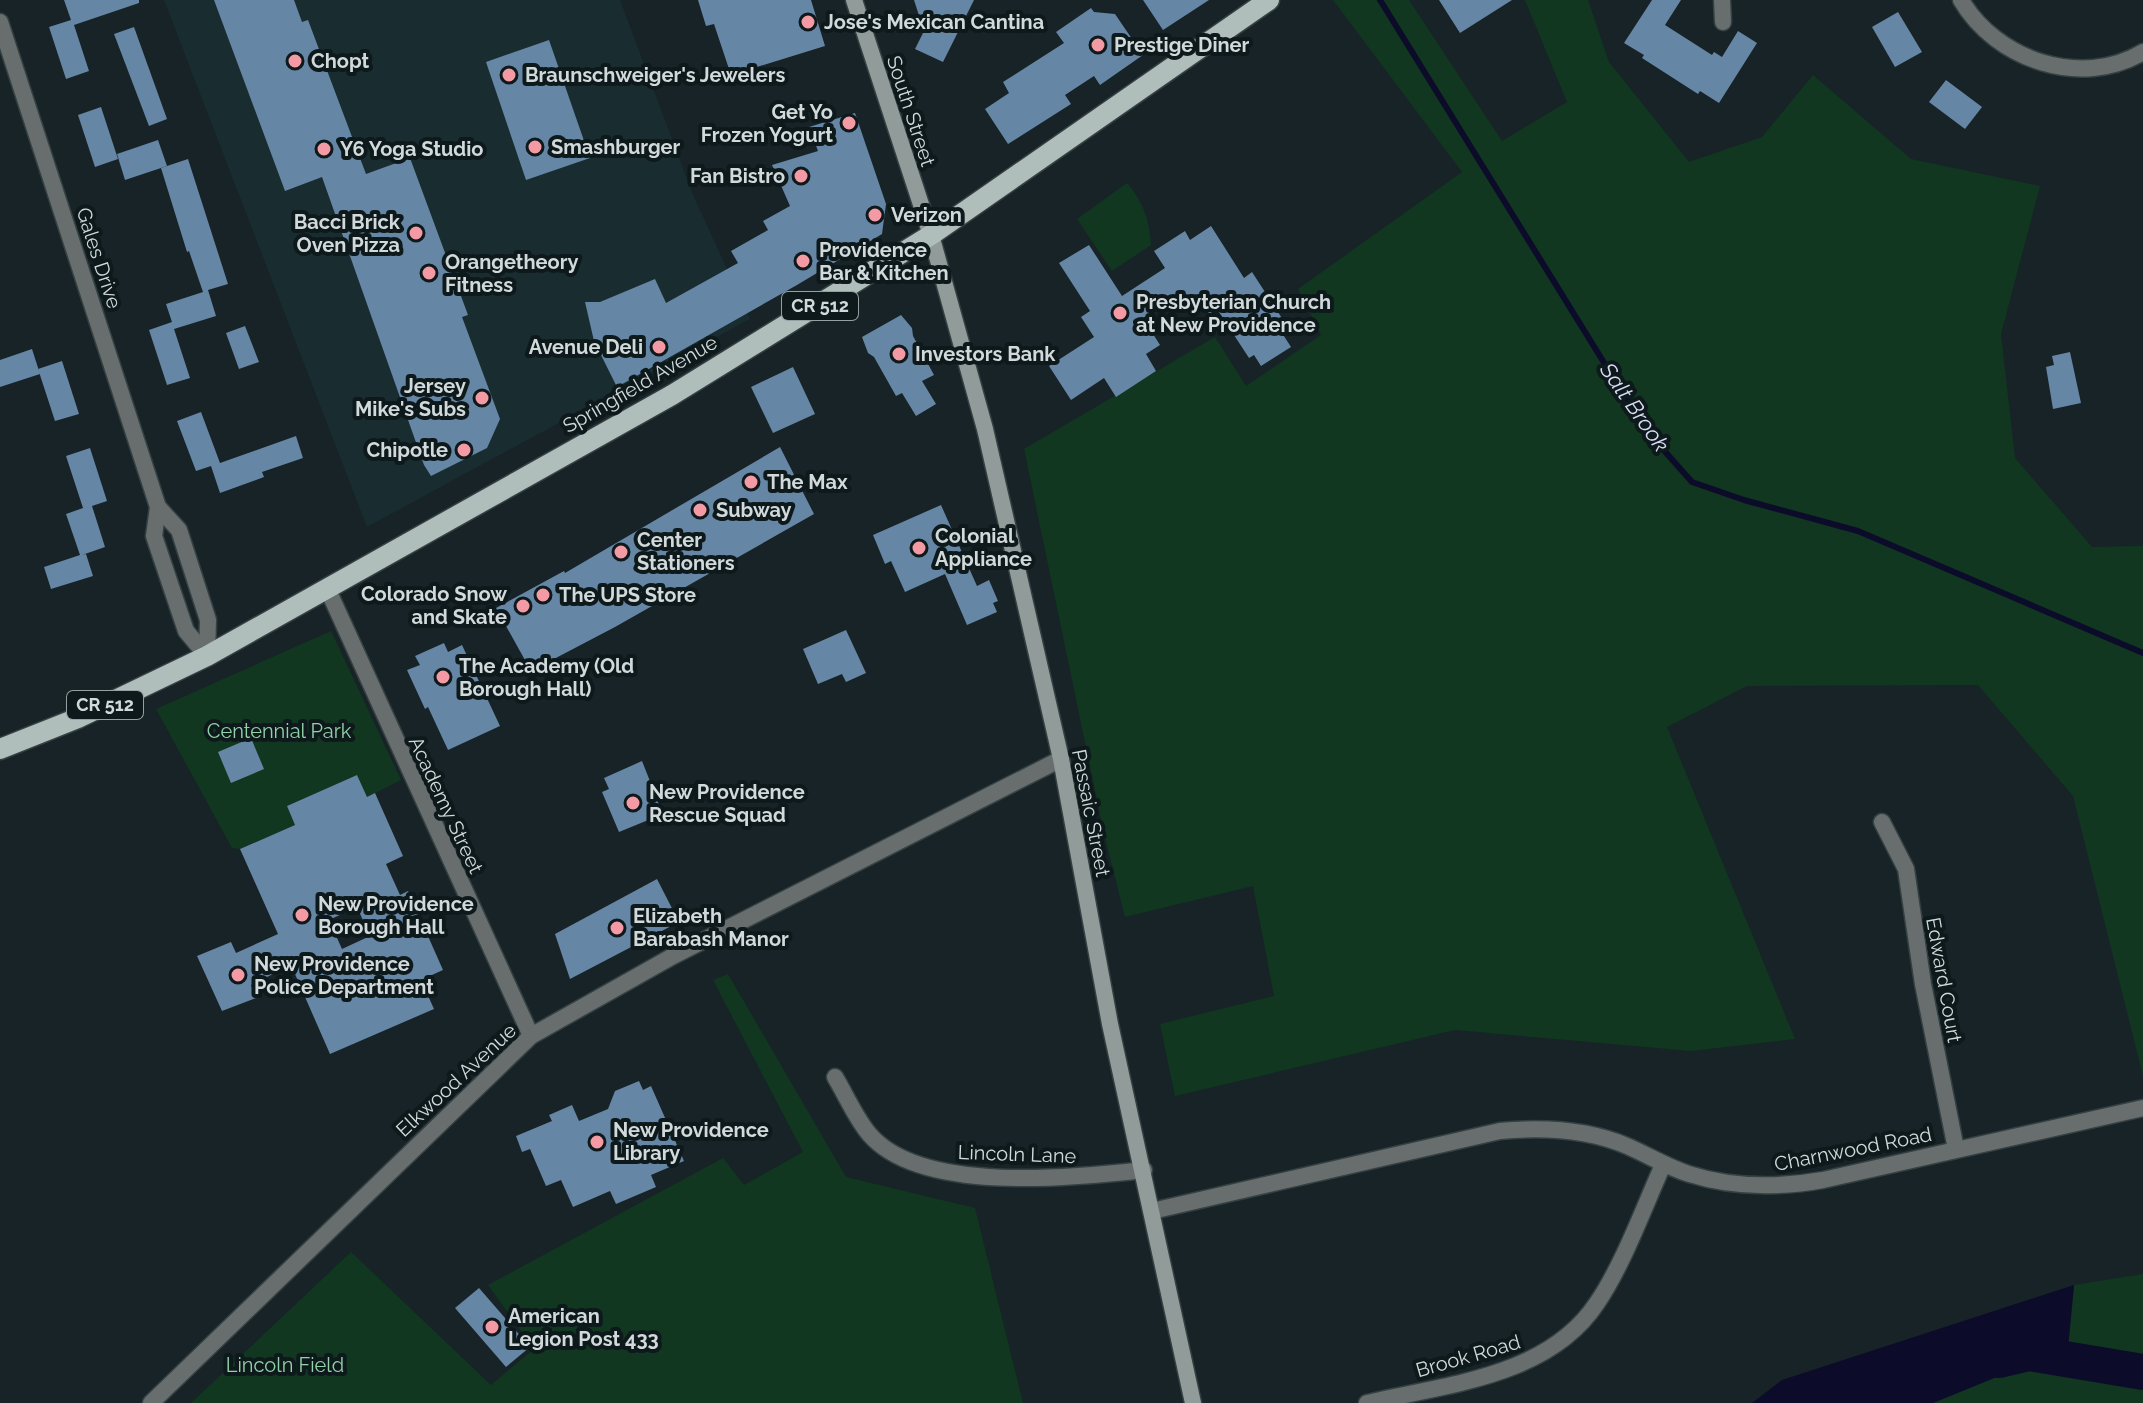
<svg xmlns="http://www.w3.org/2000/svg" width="2143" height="1403" font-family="Raleway,sans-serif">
<rect width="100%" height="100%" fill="#172326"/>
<path fill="#192d31" d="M164,0h456l73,195 57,124 -383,208z"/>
<g fill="#113720">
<path d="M1333,0h76l93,141 65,-39 -42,-102h63l21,62 80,100 73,-25 51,-62 98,84 129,27 -39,148 14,124 77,89 51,-1v530l-70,-280 -95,-111 -231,1 -80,41 128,312 -104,12 -236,-21 -280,66 -15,-72 114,-28 -21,-110 -128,31 -22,-88 -79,-380 191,-112 31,49 75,-51 -23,-46 164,-117z"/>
<path d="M1127,183c17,20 22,37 24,62l-39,26 -35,-52z"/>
<path d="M331,631l70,149 -34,17 -10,-22 -70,31 8,19 -55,24 -8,-1 -76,-139z"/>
<path d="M728,974l118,203 129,31 48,195h-832l160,-151 140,133 43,-36 -46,-64 235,-127 21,27 59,-33 -90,-172z"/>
<path d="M2143,1274v129h-210l135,-55 6,-63z"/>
</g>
<path fill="#0c0c2a" d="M2074,1285l-6,63 -135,55h-181l30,-23z"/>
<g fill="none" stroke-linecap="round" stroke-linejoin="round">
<path stroke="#0c0c2a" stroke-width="6" d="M1380,0l265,429 47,53 52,18 114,31 285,122"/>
<path stroke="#0c0c2a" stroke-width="36" d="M1999,1360l30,-7 114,19"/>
</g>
<g fill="#6686a5" fill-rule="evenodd">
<path d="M64,0h75v3l-65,22 15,46 -23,8 -17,-52 22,-7z"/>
<path d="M214,0h80l8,22 6,-2 58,154 44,-16 58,157 -6,2 38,102 -13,29 -56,28 -7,-11 -102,-288 -37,14z"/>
<path d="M698,0h113l14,46 -94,29 -17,-51 -8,2z"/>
<path d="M914,0h60l-31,62 -28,-13 9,-18z"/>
<path d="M1143,0h66l-46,30z"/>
<path d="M1439,0h73l-52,33z"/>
<path d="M1652,0h29l-16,25 47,30 2,-3 8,5 16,-26 19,12 -38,60 -19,-12 -2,3 -56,-36 2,-3 -20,-12z"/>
<path d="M1091,8l3,4 21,2 28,41 -43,30 -6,-9 -29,19 6,9 -63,40 -23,-35 24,-16 -6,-11 61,-39 -8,-11z"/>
<path d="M1898,12l24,40 -27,15 -23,-40z"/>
<path d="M134,27l33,92 -18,7 -35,-92z"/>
<path d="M549,40l41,118 -64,22 -40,-118z"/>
<path d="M1946,80l36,27 -17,22 -36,-27z"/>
<path d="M101,107l17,52 -23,8 -17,-52z"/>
<path d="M855,113l31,91 -4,30 -85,51 -180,102 -23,-46 -9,-39h15l55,-23 11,24 72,-40 -7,-12 37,-21 -5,-9 27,-15 -18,-41 46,-14 -9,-24z"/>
<path d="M158,140l9,26 -42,14 -8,-26z"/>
<path d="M188,159l40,125 -20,6 8,26 -42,13 16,49 -23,7 -18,-55 23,-8 -6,-18 37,-12 -14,-41 -2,1 -26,-84z"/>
<path d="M1211,226l33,52 8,-6 37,57 -7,4 9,14 -30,19 -7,-11 -5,3 -32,-49 -8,5 -13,-20 -16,9 -4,-6 -33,21 17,27 -14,9 10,17 -40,26 -12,-19 -33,22 -22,-34 45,-29 -13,-20 9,-6 -31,-48 30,-18 33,51 43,-28 -11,-17 31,-20 5,9z"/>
<path d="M901,315l11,13 1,8 21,39 -12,6 14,23 -20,12 -14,-23 -6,3 -22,-39 -6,-4 -6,-16z"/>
<path d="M245,326l14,36 -20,7 -13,-36z"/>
<path d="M32,349l8,25 -40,13v-27z"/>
<path d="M2070,352l11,51 -28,6 -7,-42 8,-2 -2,-9z"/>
<path d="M62,361l17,53 -24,7 -17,-52z"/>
<path d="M793,367l22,47 -42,19 -22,-46z"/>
<path d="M201,412l19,51 76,-27 7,22 -41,14 2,5 -44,16 -9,-27 -15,5 -19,-50z"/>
<path d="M780,447l34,67 -199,113 -84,44 -35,-63 68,-37 1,2z"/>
<path d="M90,448l17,53 -15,5 13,41 -23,8 4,-1 7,22 -42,13 -7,-22 36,-12 -14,-41 17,-6 -17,-52z"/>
<path d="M941,505l36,81 12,-6 9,21 -5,2 4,9 -30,13 -22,-51 -40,18 -14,-31 -6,3 -12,-29z"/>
<path d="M846,630l20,43 -20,9 -4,-8 -24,10 -15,-35z"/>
<path d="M444,643l4,9 14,-7 38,81 -52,24 -20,-43 -3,2 -18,-39 13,-5 -5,-9z"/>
<path d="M251,738l13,31 -33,14 -13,-31z"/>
<path d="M642,761l21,53 -44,18 -17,-40 7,-3 -5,-11z"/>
<path d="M357,775l10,22 8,-4 28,63 -17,8 14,31 8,-4 35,79 -22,10 13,29 -104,45 -39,-89 -40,20 5,13 -34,13 -25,-55 34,-14 5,11 42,-19 -38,-85 55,-24 -8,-19zM357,907l13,29 -28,13 -13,-29z"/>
<path d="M657,879l22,43 -109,57 -15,-45z"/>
<path d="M639,1081l4,9 8,-4 33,75 -33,14 5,12 -40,17 -6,-13 -37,16 -12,-27 -15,6 -16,-37 -8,3 -6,-16 36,-15 -3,-6 23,-10 7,16 29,-12 7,-18z"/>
<path d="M479,1288l51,59 -24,20 -51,-59z"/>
</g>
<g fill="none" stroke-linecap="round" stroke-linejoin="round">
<defs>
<g id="street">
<path d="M1722,0l1,22"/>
<path d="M1961,0c35,60 120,89 182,52"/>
<path d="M0,22l158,485 -4,29 32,95 21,25"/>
<path d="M158,507l21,23 29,90 -1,36"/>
<path d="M328,590l203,446"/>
<path d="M1882,822l24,47 17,115 33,165"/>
<path d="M835,1077c11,18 21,42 35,58 52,59 203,43 274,35"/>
<path d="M1152,1211l348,-80c43,-4 87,-2 127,15 21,9 40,21 62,28 44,14 89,14 134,6l320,-72"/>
<path d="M151,1403l380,-367 142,-80 388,-197"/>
<path d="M1367,1403c80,-19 181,-26 230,-100 26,-38 47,-96 66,-138"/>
</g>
<path id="secondary" d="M854,0l77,235 54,194 76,330 49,265 83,379"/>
<path id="primary" d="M0,749l78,-31 129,-62 465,-261 259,-160 338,-235"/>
</defs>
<use href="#street" stroke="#354043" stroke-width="19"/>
<use href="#secondary" stroke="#354043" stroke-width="19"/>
<use href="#primary" stroke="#354043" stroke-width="23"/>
<use href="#street" stroke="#686e6d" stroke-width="16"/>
<use href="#secondary" stroke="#919b99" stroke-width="16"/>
<use href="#primary" stroke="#b0bebb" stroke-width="20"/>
</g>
<g fill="#f49aa5" stroke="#0e191c" stroke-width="3">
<circle cx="808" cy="22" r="8"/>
<circle cx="1098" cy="45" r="8"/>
<circle cx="295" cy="61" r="8"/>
<circle cx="509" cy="75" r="8"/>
<circle cx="849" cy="123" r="8"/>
<circle cx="535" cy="147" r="8"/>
<circle cx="324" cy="149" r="8"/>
<circle cx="801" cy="176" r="8"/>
<circle cx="875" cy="215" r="8"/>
<circle cx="416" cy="233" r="8"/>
<circle cx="803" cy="261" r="8"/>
<circle cx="429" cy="273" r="8"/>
<circle cx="1120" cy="313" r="8"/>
<circle cx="659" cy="347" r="8"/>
<circle cx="899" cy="354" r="8"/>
<circle cx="482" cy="398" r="8"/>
<circle cx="464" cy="450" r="8"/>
<circle cx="751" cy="482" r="8"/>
<circle cx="700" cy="510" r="8"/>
<circle cx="919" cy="548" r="8"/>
<circle cx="621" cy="552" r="8"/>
<circle cx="543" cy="595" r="8"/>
<circle cx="523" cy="606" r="8"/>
<circle cx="443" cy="677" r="8"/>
<circle cx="633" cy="803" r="8"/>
<circle cx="302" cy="915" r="8"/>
<circle cx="617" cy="928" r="8"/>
<circle cx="238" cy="975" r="8"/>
<circle cx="597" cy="1142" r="8"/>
<circle cx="492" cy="1327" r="8"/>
</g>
<g text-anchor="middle" stroke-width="8" stroke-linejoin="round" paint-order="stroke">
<g fill="#0e191c" stroke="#969fa2" stroke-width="2">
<rect x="782" y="292" width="76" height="28" rx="6"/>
<rect x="67" y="691" width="76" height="28" rx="6"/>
</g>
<g font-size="18" font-weight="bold" fill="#d1d9db">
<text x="820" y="312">CR 512</text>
<text x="105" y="711">CR 512</text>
</g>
<g font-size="20" font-weight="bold" fill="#d1d9db" stroke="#0e191c" text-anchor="start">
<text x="824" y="29">Jose's Mexican Cantina</text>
<text x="1114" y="52">Prestige Diner</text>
<text x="311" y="68">Chopt</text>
<text x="525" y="82">Braunschweiger's Jewelers</text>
<text x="833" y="119" text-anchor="end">Get Yo<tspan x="833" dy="23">Frozen Yogurt</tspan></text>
<text x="551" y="154">Smashburger</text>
<text x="340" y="156">Y6 Yoga Studio</text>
<text x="785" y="183" text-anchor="end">Fan Bistro</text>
<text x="891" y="222">Verizon</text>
<text x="400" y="229" text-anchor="end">Bacci Brick<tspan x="400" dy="23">Oven Pizza</tspan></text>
<text x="819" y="257">Providence<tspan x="819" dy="23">Bar &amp; Kitchen</tspan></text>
<text x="445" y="269">Orangetheory<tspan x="445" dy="23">Fitness</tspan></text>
<text x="1136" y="309">Presbyterian Church<tspan x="1136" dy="23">at New Providence</tspan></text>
<text x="643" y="354" text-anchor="end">Avenue Deli</text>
<text x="915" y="361">Investors Bank</text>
<text x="466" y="393" text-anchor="end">Jersey<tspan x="466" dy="23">Mike's Subs</tspan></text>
<text x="448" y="457" text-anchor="end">Chipotle</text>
<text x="767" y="489">The Max</text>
<text x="716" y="517">Subway</text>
<text x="935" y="543">Colonial<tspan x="935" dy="23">Appliance</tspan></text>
<text x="637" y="547">Center<tspan x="637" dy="23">Stationers</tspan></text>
<text x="507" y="601" text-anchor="end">Colorado Snow<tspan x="507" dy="23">and Skate</tspan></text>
<text x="559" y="602">The UPS Store</text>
<text x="459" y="673">The Academy (Old<tspan x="459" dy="23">Borough Hall)</tspan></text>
<text x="649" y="799">New Providence<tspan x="649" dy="23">Rescue Squad</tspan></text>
<text x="318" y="911">New Providence<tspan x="318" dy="23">Borough Hall</tspan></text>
<text x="633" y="923">Elizabeth<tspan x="633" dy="23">Barabash Manor</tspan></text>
<text x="254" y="971">New Providence<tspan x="254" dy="23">Police Department</tspan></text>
<text x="613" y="1137">New Providence<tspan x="613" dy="23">Library</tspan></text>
<text x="508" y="1323">American<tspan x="508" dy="23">Legion Post 433</tspan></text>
</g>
<g font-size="20" fill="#d1d9db" stroke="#0e191c">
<text transform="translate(911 111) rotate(72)" y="7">South Street</text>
<text transform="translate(99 258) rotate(72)" y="7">Gales Drive</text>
<text transform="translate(640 384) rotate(-30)" y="7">Springfield Avenue</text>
<text transform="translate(446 805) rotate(65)" y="7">Academy Street</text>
<text transform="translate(1091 813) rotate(79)" y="7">Passaic Street</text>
<text transform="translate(1944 980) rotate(80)" y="7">Edward Court</text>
<text transform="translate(456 1080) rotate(-43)" y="7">Elkwood Avenue</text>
<text transform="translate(1853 1149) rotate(-11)" y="7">Charnwood Road</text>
<text transform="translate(1017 1154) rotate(2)" y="7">Lincoln Lane</text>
<text transform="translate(1468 1356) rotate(-16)" y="7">Brook Road</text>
</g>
<g font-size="20" fill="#92d2a7" stroke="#0e191c">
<text x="279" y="738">Centennial Park</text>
<text x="285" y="1372">Lincoln Field</text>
</g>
<g font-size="22" font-style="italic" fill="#d9ddf7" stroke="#0e191c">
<text transform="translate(1635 407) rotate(55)" y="8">Salt Brook</text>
</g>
</g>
</svg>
